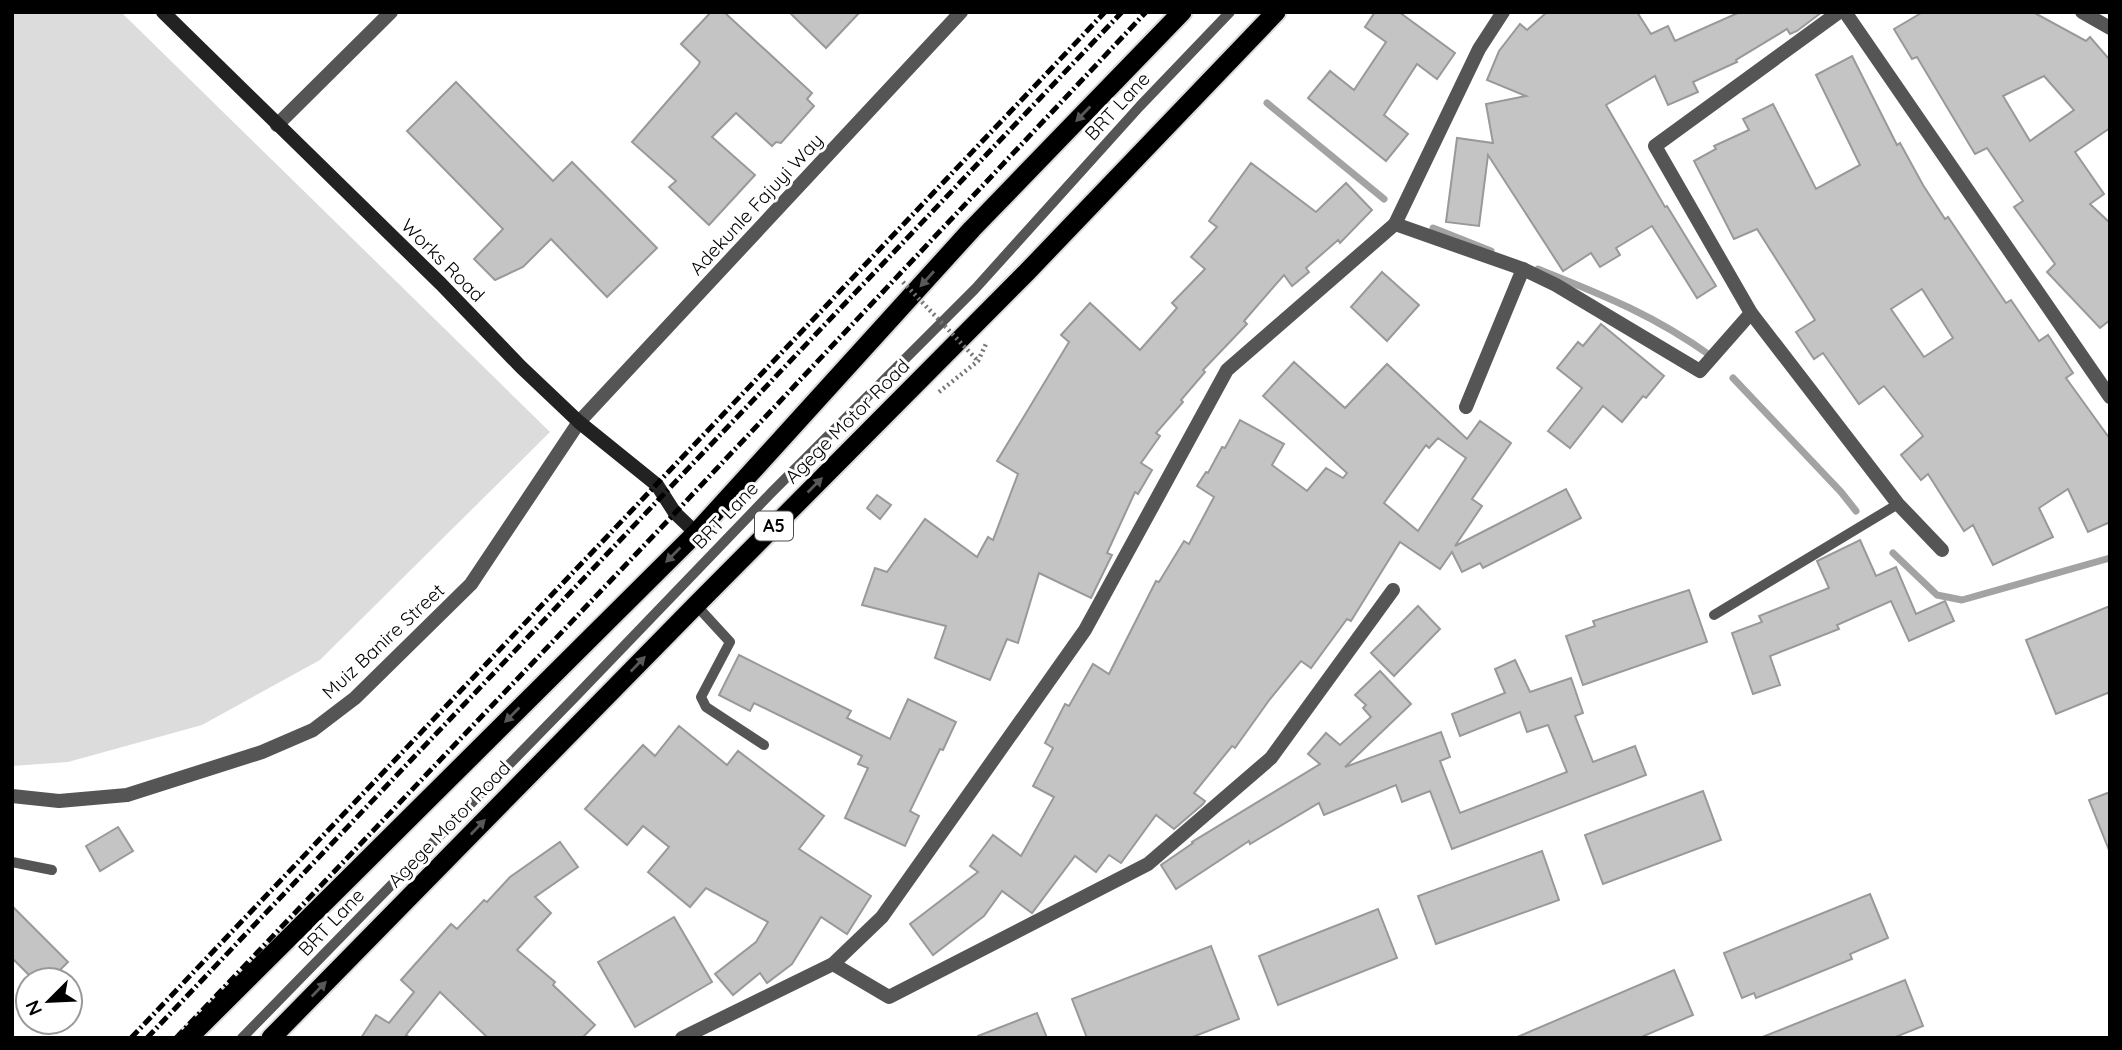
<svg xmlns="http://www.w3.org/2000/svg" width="2122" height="1050" font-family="Quicksand,sans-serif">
<rect width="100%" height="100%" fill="#fff"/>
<path fill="#dcdcdc" d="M12,12h109l429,420 -230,228 -118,65 -134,37 -56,4z"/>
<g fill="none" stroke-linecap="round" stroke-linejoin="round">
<g stroke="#a3a3a3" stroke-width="7">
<path d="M1267,103l117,96"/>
<path d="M1433,228l58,23"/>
<path d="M1538,269c65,26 116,46 173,87"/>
<path d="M1733,378l108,114 15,19"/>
<path d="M1893,553l44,42 25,5 148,-42"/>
</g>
</g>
<g fill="#c4c4c4" stroke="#999" stroke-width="2" fill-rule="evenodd">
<path d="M711,12h13l88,81 -5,6 7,7 -33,37 -5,-1 -4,4 -36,-33 -24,24 43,38 -46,50 -40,-38 7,-6 -44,-39 66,-76 2,-4 -19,-18z"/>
<path d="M789,12h71l-34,36z"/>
<path d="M1375,12h24l56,41 -18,26 -20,-15 -33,51 24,19 -22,27 -78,-63 22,-27 24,19 32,-48 -21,-15z"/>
<path d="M1547,12h90l14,22 17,-8 7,15 65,-29h82l-25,19 -7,3 -3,-5 -51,31 1,2 -44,20 5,10 -30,13 -13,-29 -49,29 59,102 2,-1 49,80 -19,12 -45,-72 -36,22 4,7 -20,12 -9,-14 -28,18 -75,-116 -9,71 -33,-4 11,-84 36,5 -7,-39 40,-8 -39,-16 12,-29 21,-27 7,6z"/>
<path d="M1923,12h110l53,29 4,-4 20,23v68l-35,24 29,42 -14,10 20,19v97l-10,8 -53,-56 8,-8 -41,-57 9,-6 -36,-53 -12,6 -58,-97 -5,2 -18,-30zM2044,76l30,34 -44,31 -27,-45z"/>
<path d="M1852,56l45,89 3,-2 23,42 22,34 3,-2 58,86 5,-3 28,41 9,-6 25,38 -7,5 44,61v83l-22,10 -20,-43 -29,19 14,29 -60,28 -20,-40 -9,6 -36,-57 -7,6 -20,-25 22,-19 -39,-50 -25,18 -36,-51 -9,6 -18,-27 19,-12 -58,-91 -23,10 -40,-78 22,-12 -2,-3 35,-16 -6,-11 30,-15 43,85 44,-24 -44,-90zM1922,289l31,49 -29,19 -33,-48z"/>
<path d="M456,82l97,99 19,-19 85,86 -50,49 -56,-58 -28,28 -28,13 -21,-21 29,-30 -96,-98z"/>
<path d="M1251,163l65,49 30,-29 26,27 -32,33 -2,-3 -32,28 3,4 -17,14 -8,-11 -40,46 3,3 -44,46 2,2 -24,28 2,2 -27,31 4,3 -19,27 11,7 -14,24 -3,-2 -28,61 5,2 -21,43 -52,-25 -21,70 -11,-4 -17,41 -55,-22 11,-32 -84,-21 13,-37 12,4 38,-53 52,38 11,-20 5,3 25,-66 -21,-13 72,-119 -8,-7 29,-32 50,47 37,-42 -5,-5 33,-34 -14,-12 26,-30 -8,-6z"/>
<path d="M1382,272l37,33 -32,36 -36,-34z"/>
<path d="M1601,324l63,52 -18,22 -3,-2 -21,26 -19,-16 -33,42 -22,-17 34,-43 -25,-20 21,-26 5,4z"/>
<path d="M1294,362l51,46 42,-44 80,75 13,-18 31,22 -39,56 10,7 -27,40 111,-57 15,29 -98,50 -3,-5 -18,9 -10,-20 -12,17 -40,-27 -49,79 -4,-2 -36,49 -10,-7 -31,38 -35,49 -3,-2 -38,47 11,8 -2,3 -29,25 -18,-14 -35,48 -12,-8 -13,17 -21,-16 -43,57 -30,-22 -18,25 -51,39 -23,-31 68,-52 -8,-6 23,-31 28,21 33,-59 -21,-11 20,-38 -8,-5 20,-39 4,2 24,-42 16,10 47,-93 3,1 25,-41 5,3 25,-47 -17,-11 9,-14 2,1 14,-26 3,1 15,-28 44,24 -12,21 35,26 19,-23 17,10 4,-5 -84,-77zM1438,438l28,20 -48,73 -34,-28 42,-58 3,3z"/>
<path d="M877,495l14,10 -11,14 -13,-11z"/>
<path d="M1860,540l16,36 20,-9 20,47 29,-13 9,20 -45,20 -18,-40 -54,24 2,4 -69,27 10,29 -27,9 -21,-61 30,-11 -3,-6 70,-28 -12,-27z"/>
<path d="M1689,590l18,52 -124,43 -17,-49 29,-10 -2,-5z"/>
<path d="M1418,606l22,23 -46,47 -23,-23z"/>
<path d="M2110,606v86l-54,22 -30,-74z"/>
<path d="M739,655l112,56 -4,7 43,21 18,-40 48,23 -13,28 -3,-1 -30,62 9,5 -14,30 -60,-28 23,-50 -10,-4 4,-8 -108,-53 -4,8 -31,-16z"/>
<path d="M1515,660l15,32 41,-14 12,35 -8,3 18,46 42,-16 11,29 -194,74 -22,-58 -28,11 -6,-17 -72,30 -5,-12 -69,41 -1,-3 -73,48 -15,-24 32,-22 -1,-1 128,-78 -12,-10 18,-21 14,12 31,-28 -8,-9 3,-3 -11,-10 25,-24 31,33 -66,63 96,-35 9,25 -10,4 20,52 107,-41 -19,-47 -21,7 -7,-20 -60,24 -8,-22 53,-21 -10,-24z"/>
<path d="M679,726l48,39 11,-14 86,65 -25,33 72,47 -24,38 -26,-17 -29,47 -25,19 -7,-10 -27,22 -18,-21 41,-32 12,-20 -62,-34 -16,19 -42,-35 21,-25 -26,-21 -16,19 -42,-36 58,-64 12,11z"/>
<path d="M1703,791l18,49 -118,44 -18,-49z"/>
<path d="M2110,792v58h-1l-20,-50z"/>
<path d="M118,827l15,24 -33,20 -14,-25z"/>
<path d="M560,842l18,25 -43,30 16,16 -34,37 38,32 -2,3 42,40 -13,13h-94l-48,-46 -34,43 5,3h-50l15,-23 13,8 25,-31 -13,-12 50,-56 6,5 27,-29 3,2 23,-25z"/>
<path d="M1542,851l17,49 -123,44 -18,-48z"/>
<path d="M1870,894l18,44 -38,16 2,5 -96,39 -2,-5 -12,5 -18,-45z"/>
<path d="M12,906l56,56 -18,18h-16l-22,-22z"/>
<path d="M1378,909l19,49 -119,47 -19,-49z"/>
<path d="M674,917l38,65 -77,45 -37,-65z"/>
<path d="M1211,946l28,73 -49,19h-103l-15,-39z"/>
<path d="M1674,970l19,45 -54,23h-124z"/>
<path d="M1905,980l18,46 -30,12h-133z"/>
<path d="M1037,1013l10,25h-69v-2z"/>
</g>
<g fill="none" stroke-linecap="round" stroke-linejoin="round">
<defs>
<g id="trunk">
<path d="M188,1038l508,-505 276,-304 210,-217"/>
<path d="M271,1038l425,-433 331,-333 249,-260"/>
</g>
</defs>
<use href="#trunk" stroke="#dbdbdb" stroke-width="23"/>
<path stroke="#777" stroke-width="4.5" stroke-dasharray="2 3.5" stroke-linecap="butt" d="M939,392l39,-31 8,-17"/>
<g stroke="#555" stroke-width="10">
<path d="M696,605l34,37 -29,55 5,10 58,38"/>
<path d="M1714,615l184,-111"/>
<path d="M12,862l40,8"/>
<path d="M242,1038l333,-341 197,-205 203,-203 165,-183 90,-94"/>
</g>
<g stroke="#555" stroke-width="14">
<path d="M1839,12l-184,134 96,167 147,191 44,46"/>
<path d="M1845,12l265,385"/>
<path d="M2082,12l28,16"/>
<path d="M277,125l114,-113"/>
<path d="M1395,224l128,45 33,16 144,86 51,-58"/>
<path d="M1466,407l57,-138"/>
<path d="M12,796l47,5 68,-6 135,-43 51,-22 42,-32 116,-114 108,-162"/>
<path d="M833,964l56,33 259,-133 123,-106 122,-168"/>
<path d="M682,1038l151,-74 49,-47 203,-287 142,-260 168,-146 84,-175 24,-37"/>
</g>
<path stroke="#555" stroke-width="14" d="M579,422l382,-410"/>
<path stroke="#222" stroke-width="14" d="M163,12l278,272 80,83 58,55 78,63 18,28 21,20"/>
<use href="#trunk" stroke="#000" stroke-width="19"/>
<g stroke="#000" stroke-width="5" stroke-dasharray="10 3.5 2 3.5" stroke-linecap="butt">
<path d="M131,1038l974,-1026"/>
<path d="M147,1038l975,-1026"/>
<path d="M176,1038l499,-525 471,-501"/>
</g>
<path stroke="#777" stroke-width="4.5" stroke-dasharray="2 3.5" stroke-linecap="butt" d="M903,282l75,79"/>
</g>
<defs><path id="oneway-solid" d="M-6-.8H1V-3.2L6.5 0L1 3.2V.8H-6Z" transform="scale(1.75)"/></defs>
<g fill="#595959">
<use href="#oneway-solid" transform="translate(1083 114) rotate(134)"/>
<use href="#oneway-solid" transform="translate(927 279) rotate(132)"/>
<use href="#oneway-solid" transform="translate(815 485) rotate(-45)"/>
<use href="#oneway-solid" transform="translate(673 555) rotate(135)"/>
<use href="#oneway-solid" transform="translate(638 664) rotate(-46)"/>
<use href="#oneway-solid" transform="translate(512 715) rotate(135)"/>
<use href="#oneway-solid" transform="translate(478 827) rotate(-46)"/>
<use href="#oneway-solid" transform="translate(319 989) rotate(-46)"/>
</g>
<g text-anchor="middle" stroke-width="6" stroke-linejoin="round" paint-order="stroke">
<rect fill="#fff" stroke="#4c4c4c" stroke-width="2" x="755" y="511.5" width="38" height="29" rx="5"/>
<g font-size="18" font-weight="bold" fill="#000">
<text x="774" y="532">A5</text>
</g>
<g font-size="19" fill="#000" stroke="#fff">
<text transform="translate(1117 106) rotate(-47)" y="7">BRT Lane</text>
<text transform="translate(756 204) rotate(-47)" y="7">Adekunle Fajuyi Way</text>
<text transform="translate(443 260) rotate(45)" y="7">Works Road</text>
<text transform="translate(847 421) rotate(-45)" y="7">Agege Motor Road</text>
<text transform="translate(725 515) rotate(-46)" y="7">BRT Lane</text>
<text transform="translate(383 641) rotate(-43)" y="7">Muiz Banire Street</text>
<text transform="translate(449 824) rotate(-46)" y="7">Agege Motor Road</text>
<text transform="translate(331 922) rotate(-46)" y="7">BRT Lane</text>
</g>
</g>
<rect width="2122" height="1050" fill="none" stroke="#000000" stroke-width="28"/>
<g transform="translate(49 1001) rotate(246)"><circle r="33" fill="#ffffff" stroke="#999999" stroke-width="2"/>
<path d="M0-5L12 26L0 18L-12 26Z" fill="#000000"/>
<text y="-10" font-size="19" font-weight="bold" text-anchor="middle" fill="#000000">N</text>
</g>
</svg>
